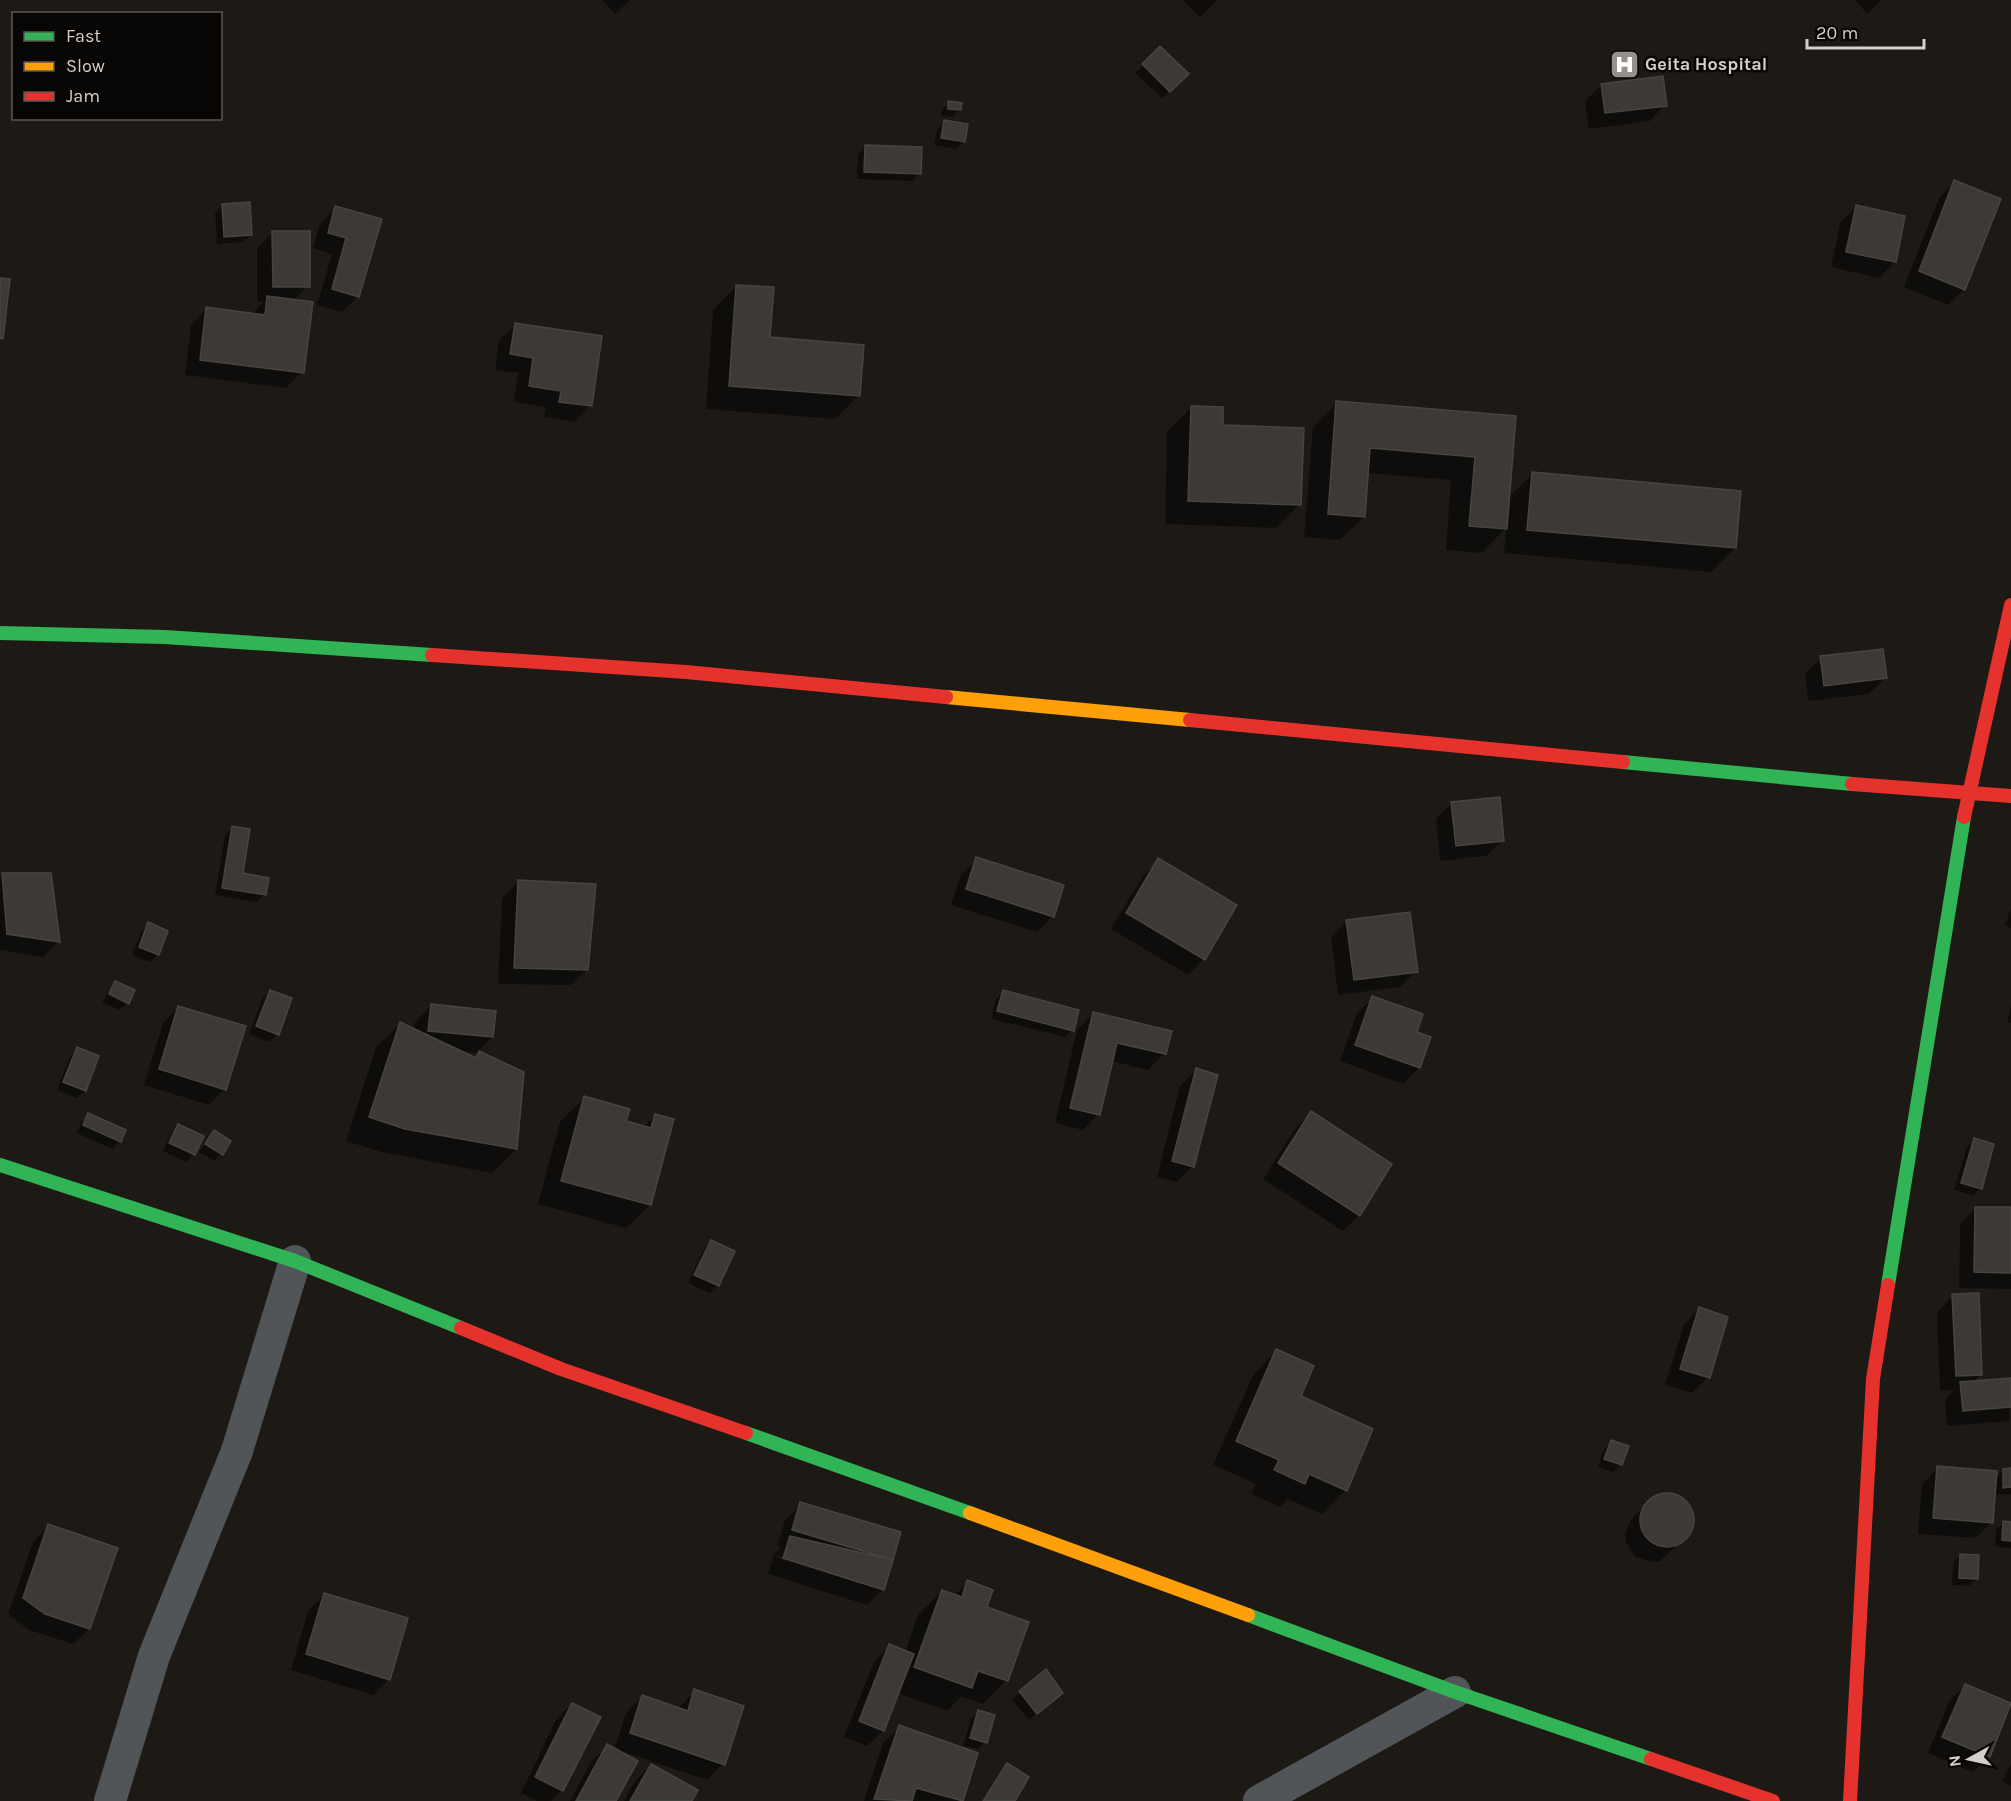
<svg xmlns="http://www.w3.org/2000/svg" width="2011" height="1801" font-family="Karla,sans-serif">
<rect width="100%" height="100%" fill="#1d1a16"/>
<g fill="#0007" fill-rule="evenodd">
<path d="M602,0h28l-15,14z"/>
<path d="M1183,0h34l-17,17z"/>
<path d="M1855,0h27l-15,14z"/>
<path d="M1160,48l27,26 -25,24 -27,-25z"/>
<path d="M1601,85l64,20 -15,16 -61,8 -4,-28z"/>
<path d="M949,103l10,7 -7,7 -11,-1v-5z"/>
<path d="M944,122l20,20 -8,7 -22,-4 3,-15z"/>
<path d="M865,147l55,26 -8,8 -55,-2 1,-25z"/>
<path d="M1955,182l9,107 -16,16 -44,-18 35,-89z"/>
<path d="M223,205l28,30 -8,7 -26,2 -2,-31z"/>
<path d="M1856,207l39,55 -16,16 -48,-11 9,-44z"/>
<path d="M336,208l44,12 -22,76 -16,16 -25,-7 15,-51 -19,-6 7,-24z"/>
<path d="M273,232l35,54 -15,15 9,71 -16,16 -101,-13 6,-50 16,-16 45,5 11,-12h-6v-54z"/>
<path d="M737,286l32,53 90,56 -24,24 -129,-10 7,-99z"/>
<path d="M515,325l75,81 -16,16 -30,-5 2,-10 -32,-5 4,-29 -23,-3 4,-30z"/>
<path d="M1337,403l177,14 -6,81 25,-25 202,75 -24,24 -207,-19 2,-25 -24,25 -36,-3 5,-70 -84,-7 -3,44 -24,23 -36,-3 9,-110z"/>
<path d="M1191,408l30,19 79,77 -24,24 -111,-4 2,-92z"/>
<path d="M1821,658l64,20 -16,16 -61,7 -3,-27z"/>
<path d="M1452,803l50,38 -16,15 -46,5 -4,-42z"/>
<path d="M232,828l9,47 24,19 -8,8 -42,-7 10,-60z"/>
<path d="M977,859l76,57 -16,16 -86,-27 10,-30z"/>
<path d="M1159,860l45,99 -16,16 -77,-46 32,-53z"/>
<path d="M2,874l57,67 -16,16 -43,-7v-73z"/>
<path d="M518,882l69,87 -16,16 -73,-1 4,-86z"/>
<path d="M2011,908v20l-6,-3z"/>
<path d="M1347,921l69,50 -16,16 -62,8 -7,-58z"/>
<path d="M148,924l18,7 -9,24 -7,7 -18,-7 9,-23z"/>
<path d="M115,983l13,20 -8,7 -18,-8z"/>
<path d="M270,991l7,43 -7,8 -21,-8 13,-35z"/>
<path d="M1003,992l69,38 -7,7 -74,-18 5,-20z"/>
<path d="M1373,998l42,35 14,5 -10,30 -16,16 -63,-23 17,-48z"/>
<path d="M431,1006l61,31 -15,15 2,1 -19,-2 14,7 5,-5 44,20 -7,76 -24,24 -111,-21 -35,-11 30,-94 24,-23 14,6 1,-8z"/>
<path d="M2011,1006v17l-4,-1z"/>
<path d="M179,1007l46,82 -16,16 -65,-20 19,-62z"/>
<path d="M1093,1014l71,40 -16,16 -37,-9 -13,53 -15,16 -28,-7 22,-93z"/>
<path d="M77,1049l20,8 -12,34 -8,7 -20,-8 13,-33z"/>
<path d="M1196,1070l-3,96 -16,16 -20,-5 23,-91z"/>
<path d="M584,1098l40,24 20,5 12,-12 -6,90 -24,23 -88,-24 22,-82z"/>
<path d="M1311,1113l48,102 -16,16 -80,-52 32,-50z"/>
<path d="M89,1115l31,26 -8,8 -35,-16 4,-10z"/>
<path d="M178,1126l24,11 -9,18 -7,7 -23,-11 8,-17z"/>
<path d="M215,1132l6,22 -7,7 -15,-9z"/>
<path d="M1974,1140l7,48 -8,7 -19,-5 13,-43z"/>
<path d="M1976,1208l35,1v80l-52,-1 1,-64z"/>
<path d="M711,1241l22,11 -16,33 -7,8 -22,-10 16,-34z"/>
<path d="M1953,1296l28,78 -9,9 39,-3 -2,41 -62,5 -2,-26 9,-10 -14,1 -3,-79z"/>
<path d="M1699,1309l9,68 -16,16 -27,-8 19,-60z"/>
<path d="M1276,1351l70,139 -24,24 -34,-15 -8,8 -29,-13 5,-10 -43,-19 40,-90z"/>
<path d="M1612,1442l9,22 -8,8 -15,-5 6,-18z"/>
<path d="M1938,1468l57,11 8,-9h8v24l-17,1 -2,27 -16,16 -58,-4 4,-50z"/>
<path d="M1669,1494l14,6 10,15 -3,18 -30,28 -8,1 -17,-5 -9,-15 -1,-8 6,-15 17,-16 13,-8z"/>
<path d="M801,1504l98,29 -16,56 -16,16 -99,-31 6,-20 7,-7 -4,-1 8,-26zM776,1555l99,30v3l-100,-31z"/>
<path d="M2003,1523h8v25l-16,-1 1,-17z"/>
<path d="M49,1526l40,103 -16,15 -44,-14 -21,-16 25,-72z"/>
<path d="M1960,1556l17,22 -8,8 -17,-1 1,-22z"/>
<path d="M968,1582l17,26 22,72 -24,24 -22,-7 -14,14 -49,-18 -15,38 -16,15 -23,-9 30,-75 16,-16 15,6 13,-37 24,-24 12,5z"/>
<path d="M324,1595l65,84 -16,16 -82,-25 17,-59z"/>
<path d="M1045,1672l16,21 -32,27 -17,-20z"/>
<path d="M1965,1685l24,72 -16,15 -45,-19 21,-52z"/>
<path d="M695,1691l28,73 -16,16 -89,-30 -3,51h-45l21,-39 16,-16 7,4 12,-37 16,-16 36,12z"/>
<path d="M572,1704l-10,86 -11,11h-14l-16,-8 35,-73z"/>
<path d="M979,1711l6,31 -7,7 -15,-3 8,-27z"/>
<path d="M899,1727l78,27 -16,47h-97l19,-58z"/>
<path d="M2011,1764v22l-9,-5z"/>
<path d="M651,1765l40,36h-67l11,-20z"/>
<path d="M1007,1765l6,36h-31l18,-28z"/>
</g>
<g fill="#3c3936" stroke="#474541" stroke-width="1.5">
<path d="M1160,46l29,28 -19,18 -28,-28z"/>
<path d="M1663,76l4,30 -62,7 -4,-29z"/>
<path d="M948,101l14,2 -1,7 -13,-1z"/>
<path d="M944,120l24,4 -3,18 -24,-4z"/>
<path d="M865,145l57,2 -1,27 -57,-2z"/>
<path d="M1954,180l47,19 -36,91 -46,-19z"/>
<path d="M250,202l2,33 -28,2 -2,-33z"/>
<path d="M1856,205l49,11 -9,46 -50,-10z"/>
<path d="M335,206l47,13 -23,78 -27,-8 14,-51 -18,-5z"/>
<path d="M272,231h38v56h-37z"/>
<path d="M0,278l10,1 -7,60 -3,-1z"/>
<path d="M736,285l38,2 -4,50 94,8 -4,51 -131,-10z"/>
<path d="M267,296l46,6 -9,71 -104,-13 6,-53 59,8z"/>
<path d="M515,323l87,13 -10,70 -33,-4 2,-11 -32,-5 4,-28 -23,-4z"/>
<path d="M1336,401l180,15 -9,113 -38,-3 6,-69 -105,-9 -5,69 -37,-3z"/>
<path d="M1191,406l32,1v18l81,3 -3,77 -113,-4z"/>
<path d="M1532,472l209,19 -5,57 -209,-18z"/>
<path d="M1883,649l4,29 -63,8 -4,-30z"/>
<path d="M1500,797l4,44 -48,5 -5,-44z"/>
<path d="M232,826l18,3 -7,44 26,5 -3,17 -44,-7z"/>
<path d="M976,857l88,28 -10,32 -88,-28z"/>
<path d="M1158,858l79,47 -32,55 -79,-47z"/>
<path d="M2,873h49l9,69 -53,-8z"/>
<path d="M518,880l78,4 -8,86 -74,-2z"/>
<path d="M1410,912l8,60 -64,8 -8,-60z"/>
<path d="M148,922l20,9 -9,24 -20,-8z"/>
<path d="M115,981l20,9 -6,14 -20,-10z"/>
<path d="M270,990l22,8 -13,37 -23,-9z"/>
<path d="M1003,990l76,20 -5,21 -77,-20z"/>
<path d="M1372,996l51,18 -6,18 14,5 -11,31 -65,-23z"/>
<path d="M431,1004l65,7 -3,26 -65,-6z"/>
<path d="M178,1006l68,20 -20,64 -67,-21z"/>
<path d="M1093,1012l79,19 -6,23 -49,-11 -17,72 -30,-7z"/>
<path d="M400,1022l76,36 3,-7 45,21 -7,77 -112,-20 -36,-12z"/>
<path d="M77,1047l22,9 -13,35 -23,-9z"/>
<path d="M1196,1068l22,7 -24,92 -22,-6z"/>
<path d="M584,1096l46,13 -4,12 25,7 4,-14 19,5 -23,86 -90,-24z"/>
<path d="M1311,1111l81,53 -32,52 -82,-53z"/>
<path d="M88,1113l38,17 -5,12 -38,-17z"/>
<path d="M178,1124l26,12 -9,19 -26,-12z"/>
<path d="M214,1130l17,11 -8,14 -18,-11z"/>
<path d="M1974,1138l20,6 -12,45 -21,-6z"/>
<path d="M1975,1207h36v66l-37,-1z"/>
<path d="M711,1240l24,11 -16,35 -25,-11z"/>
<path d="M1979,1293l3,82 -26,1 -4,-82z"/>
<path d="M1699,1307l29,10 -18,61 -30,-9z"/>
<path d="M1276,1349l38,17 -13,30 72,33 -26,62 -38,-17 -4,10 -31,-14 5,-10 -43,-19z"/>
<path d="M2011,1378v29l-48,4 -3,-29z"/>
<path d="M1611,1440l18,6 -7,19 -18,-6z"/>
<path d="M1937,1466l60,5 -4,52 -60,-5z"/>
<path d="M2011,1468v19l-8,1v-19z"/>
<circle cx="1667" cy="1520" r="27"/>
<path d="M800,1502l101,30 -8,28 -101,-30z"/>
<path d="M2003,1521l8,1v19l-9,-1z"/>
<path d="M48,1524l70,24 -28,81 -45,-15 -22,-16z"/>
<path d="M790,1536l103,24 -9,30 -101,-32z"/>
<path d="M1960,1554l19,1 -1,24 -19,-1z"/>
<path d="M967,1580l26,10 -6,17 42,15 -21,59 -30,-10 -6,17 -58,-21 28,-77 20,7z"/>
<path d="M324,1593l84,25 -18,62 -84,-26z"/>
<path d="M889,1644l25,10 -30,77 -25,-10z"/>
<path d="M1046,1669l17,24 -26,21 -18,-23z"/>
<path d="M1965,1684l46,19 -21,54 -48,-20z"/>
<path d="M694,1689l50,17 -19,59 -95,-32 12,-38 46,16z"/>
<path d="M572,1703l29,14 -38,74 -28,-14z"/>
<path d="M978,1710l17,5 -8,28 -17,-5z"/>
<path d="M899,1725l79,28 -15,48 -47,-13 -4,13 -38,-2z"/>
<path d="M607,1744l31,17 -22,40h-40z"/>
<path d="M1007,1763l22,14 -14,24h-32z"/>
<path d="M651,1764l47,26 -6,11h-62z"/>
</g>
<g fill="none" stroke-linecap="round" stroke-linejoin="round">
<g stroke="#525557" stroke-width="32">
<path d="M110,1801l44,-145 83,-205 58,-190"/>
<path d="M1259,1801l196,-109"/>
</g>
<g stroke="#30b455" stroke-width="14">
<path d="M0,633l165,4 267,18"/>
<path d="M1623,762l229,22"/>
<path d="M0,1165l295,96 166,67"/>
<path d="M1888,1285l76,-468"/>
<path d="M746,1433l224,80"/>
<path d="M1248,1615l207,77 196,67"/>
</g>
<g stroke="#ff9f0a" stroke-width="14">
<path d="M946,697l244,23"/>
<path d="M970,1513l278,102"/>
</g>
<g stroke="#e5322d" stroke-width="14">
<path d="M432,655l254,17 260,25"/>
<path d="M1190,720l433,42"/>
<path d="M1852,784l159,12"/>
<path d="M1964,817l47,-212"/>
<path d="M461,1328l100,41 185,64"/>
<path d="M1651,1759l122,42"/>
<path d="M1850,1801l23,-422 15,-94"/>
</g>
</g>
<defs>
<symbol id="hospital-square" viewBox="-11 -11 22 22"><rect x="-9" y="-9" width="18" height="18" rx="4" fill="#95908c" stroke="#080604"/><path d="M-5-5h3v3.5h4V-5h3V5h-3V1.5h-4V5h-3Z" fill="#fff"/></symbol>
</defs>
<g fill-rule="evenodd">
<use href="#hospital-square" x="1608" y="48" width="33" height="33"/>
</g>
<g text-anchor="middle" stroke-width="5" stroke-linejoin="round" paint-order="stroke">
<g font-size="18" font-weight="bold" fill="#d5d0cc" stroke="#080604" text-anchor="start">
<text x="1645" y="70">Geita Hospital</text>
</g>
</g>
<rect x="12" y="12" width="210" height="108" fill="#080604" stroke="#5a5754" stroke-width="1.5"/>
<rect x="24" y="32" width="30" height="9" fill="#30b455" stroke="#5a5754" stroke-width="1.5"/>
<text x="66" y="42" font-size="18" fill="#d5d0cc">Fast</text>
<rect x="24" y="62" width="30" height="9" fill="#ff9f0a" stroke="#5a5754" stroke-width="1.5"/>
<text x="66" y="72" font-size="18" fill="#d5d0cc">Slow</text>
<rect x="24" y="92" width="30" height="9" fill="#e5322d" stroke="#5a5754" stroke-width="1.5"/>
<text x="66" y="102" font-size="18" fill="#d5d0cc">Jam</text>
<g transform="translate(1969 1759) rotate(262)" stroke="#080604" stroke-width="4.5" paint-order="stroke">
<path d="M0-4.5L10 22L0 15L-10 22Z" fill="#d5d0cc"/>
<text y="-9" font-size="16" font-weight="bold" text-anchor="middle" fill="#d5d0cc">N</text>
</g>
<path d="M1807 39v9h117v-9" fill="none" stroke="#d5d0cc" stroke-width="3"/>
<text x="1816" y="39" font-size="18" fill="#d5d0cc" stroke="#080604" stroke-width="4.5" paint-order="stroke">20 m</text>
</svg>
